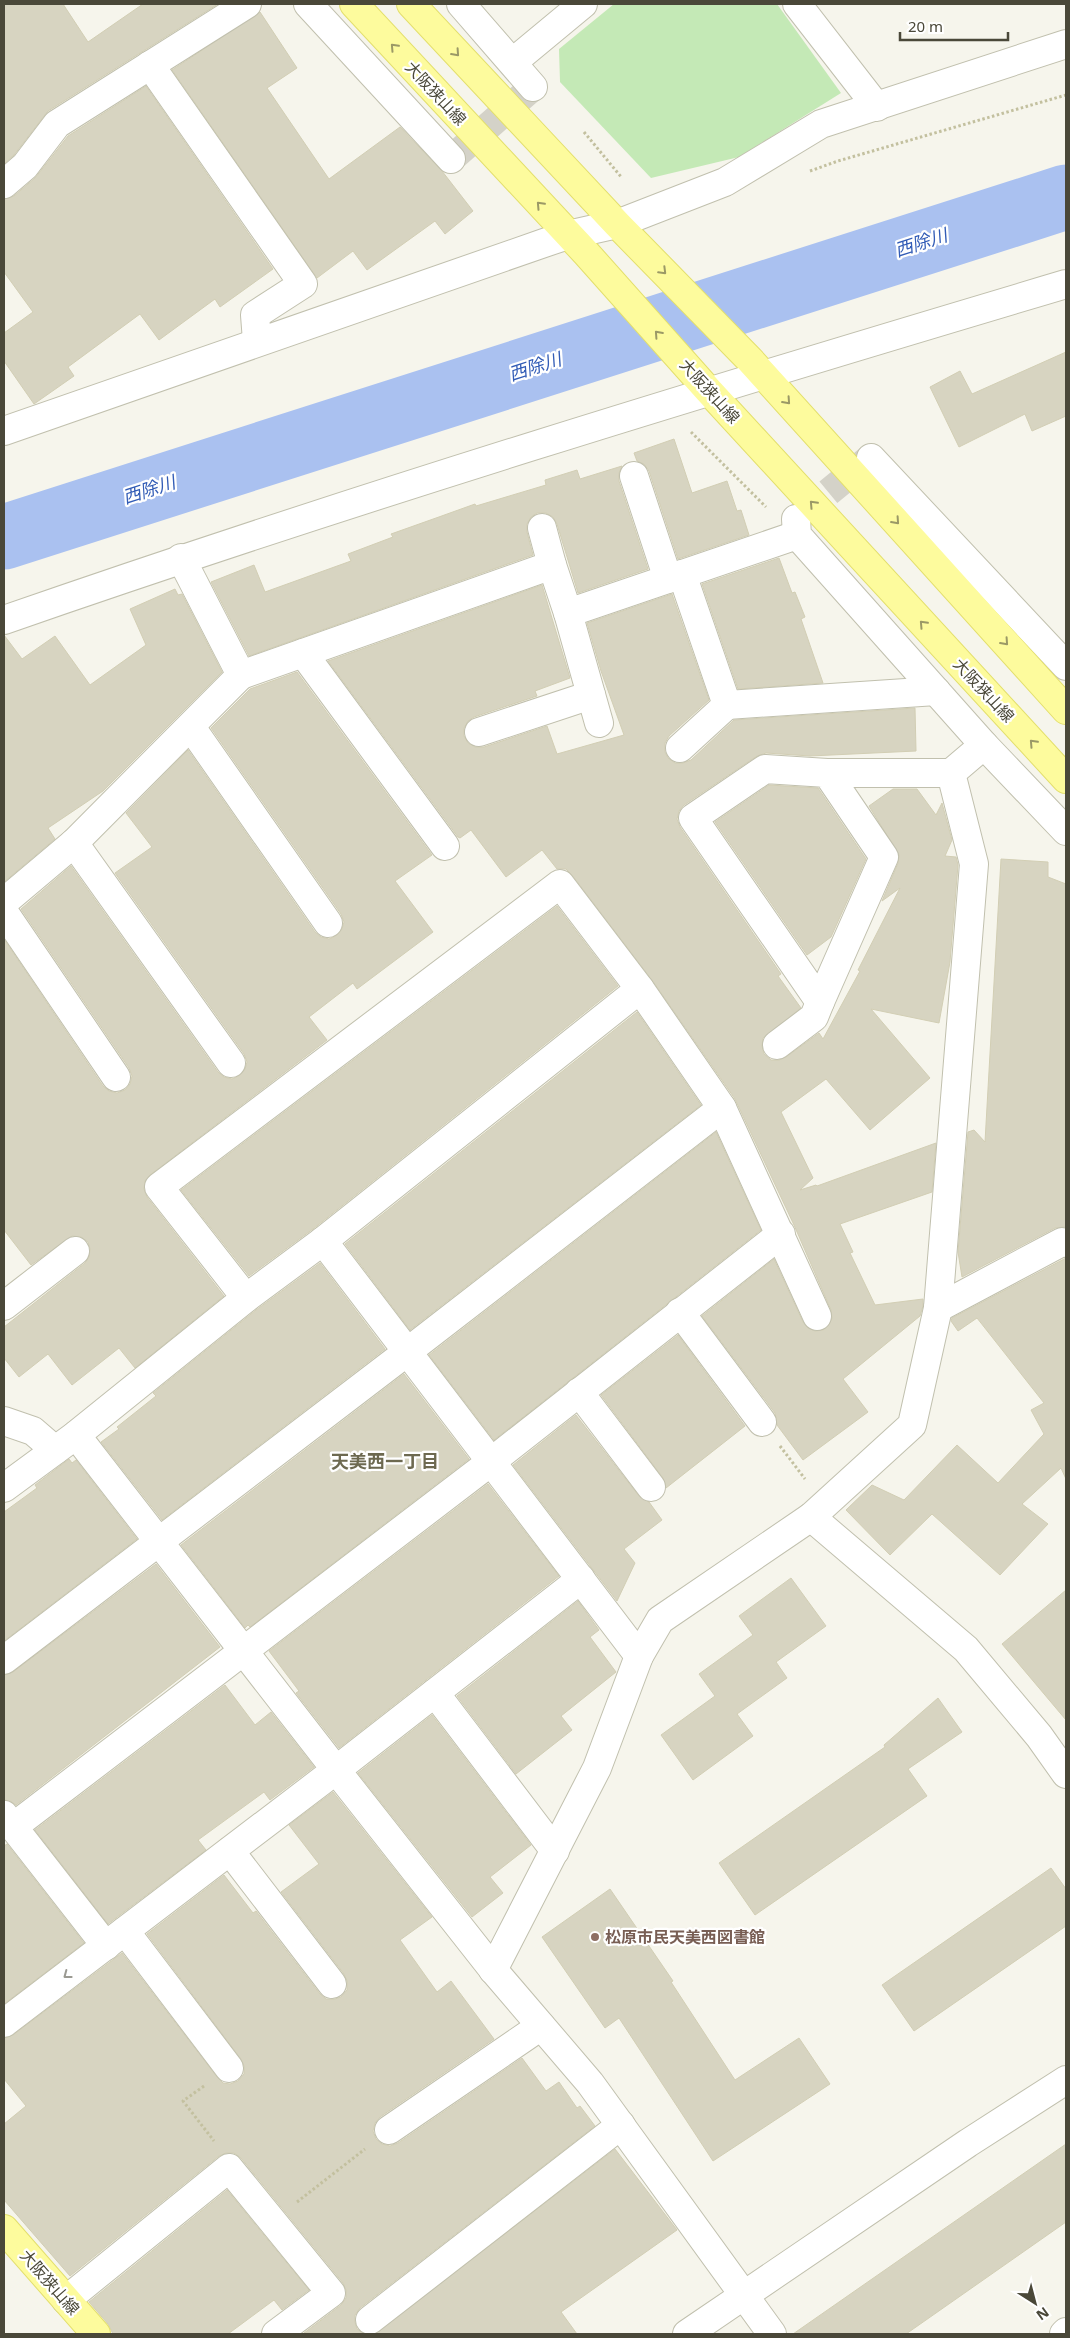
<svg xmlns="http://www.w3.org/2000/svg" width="1070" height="2338" font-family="'Noto Sans','Noto Sans JP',sans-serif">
<rect width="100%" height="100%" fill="#f6f5ec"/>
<path fill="#c4e9b6" d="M614,4h163l64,89 -102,64 -88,21 -91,-96 -1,-33z"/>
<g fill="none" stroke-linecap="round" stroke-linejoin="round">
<path stroke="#aac1f0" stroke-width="65" d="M4,537l1062,-340"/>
</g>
<g fill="#d7d4c1" stroke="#d2ceb4">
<path d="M4,4h59l25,38 55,-38h75l-170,107 -34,44 -10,9z"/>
<path d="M260,12l37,56 -30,20 62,91 71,-52 42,44 31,40 -28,23 -10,-13 -68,49 -14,-19 -36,27 -145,-208z"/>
<path d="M146,86l127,183 -53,38 -5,-8 -56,41 -19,-26 -72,53 6,9 -40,28 -30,-43v-28l29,-21 -29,-40v-73l10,-3 21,-18 33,-42z"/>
<path d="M1066,352v64l-34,15 -7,-17 -66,33 -29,-60 30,-16 12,23z"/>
<path d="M674,439l18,54 35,-12 10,30 4,-1 8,25 -71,24 -29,-88 -5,-7 -7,-3 -3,-8z"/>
<path d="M622,466l-3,7v8l29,88 -70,24 -21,-69 -4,-7 -7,-4h-9l-6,4 -4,7v8l6,23 -284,101 -38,-74 43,-17 11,27 86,-31 -3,-7 45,-17 -2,-3 45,-16 39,-14 1,2 70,-21 -1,-5 32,-10 3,9z"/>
<path d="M779,558l13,35 3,-1 10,25 -4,2 22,64 -85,6 -36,-105z"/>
<path d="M542,585l28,93 -35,13 2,5 -63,21 -6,4 -4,7v8l4,7 7,4h9l63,-21 10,28 67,-19 -23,-64 -14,-48 85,-29 37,106 -40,36 -4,7v9l3,6 7,5h8l8,-3 43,-40 181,-12 1,43 -106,5 -44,-3 -9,3 -73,49 -5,6 -2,8 3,8 101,147 -3,2 23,32 -38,30 -1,8 2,8 7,6h8l7,-3 33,-24 4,6 37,-68 -2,-1 42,-82 -18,13 16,-38 1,-8 -30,-49 24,-17h24l19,26 6,-12 10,37 -7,16 11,1 2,8 -8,97 -11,61 -68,-14 59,69 -60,52 -44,-51 -45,33 32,66 -13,12 16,-5 1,1 119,-43 -4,49 -92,32 13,28 -3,1 25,52 48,-6v7l-3,10 -77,63 25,33 -65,48 -26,-35 -2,-12 -73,-97 72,-57 29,63 5,6 7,3 8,-1 6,-5 3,-7 -1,-8 -37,-85 -59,-126 -83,-119 -80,-105 -6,-6h-9l-15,-19 -36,27 -35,-47 -11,8 -2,-1 -130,-176z"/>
<path d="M175,589l3,6 4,-1 40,78 -119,119 -55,37 7,11 -51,43v-247l18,24 33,-23 35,49 56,-40 -16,-36z"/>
<path d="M297,672l135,183 -37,26 38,51 -76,57 -4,-6 -44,34 18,23 -177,135 -5,6 -1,8 3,8 77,99 -89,72 -16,-20 -47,37 -24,-31 -29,23 -15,-19v-31l81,-64 4,-6 1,-8 -2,-7 -7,-5 -9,-1 -41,29 -27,-35v-291l99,147 6,5 8,2 8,-3 5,-6 2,-8 -3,-8 -108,-159 50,-43 147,206 6,5 8,2 8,-4 5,-6 2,-7 -3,-8 -129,-181 37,-26 -26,-34 62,-63 127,182 6,5 8,2 8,-4 5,-6 2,-7 -3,-8 -130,-186 39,-39z"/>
<path d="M769,785l49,3 48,71 -35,78 -24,18 -92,-133z"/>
<path d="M1001,859l47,3v15l18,7v343l-11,1 -93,49 -4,-25 10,-120 6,-2 11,12z"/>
<path d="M557,906l61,80 -305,243 -64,47 -68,-86z"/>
<path d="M637,1012l64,93 -291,225 -65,-86z"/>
<path d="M716,1132l45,98 -267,210 -65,-85z"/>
<path d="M1066,1258v221l-5,-11 -39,36 26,20 -48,51 -68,-61 -42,41 -44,-45 26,-25 32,15 53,-55 41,38 46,-49 -13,-24 13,-7 -67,-85 -19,13 -7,-10 1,-3z"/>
<path d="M320,1263l65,86 -223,171 -61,-78 18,-13 -2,-2 39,-31 -3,-3 103,-83z"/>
<path d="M678,1335l67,91 -79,62 -3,-10 -62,-83z"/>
<path d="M404,1374l65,85 -219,168 -2,-2 -3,3 -64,-83z"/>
<path d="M576,1415l63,81 10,6 13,18 -38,29 11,14 -18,38 -104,-136z"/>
<path d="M69,1459l3,4 4,-3 61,79 -133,102v-129l33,-24 -2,-3z"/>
<path d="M488,1484l71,92 -220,172 -43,-55 3,-2 -30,-40z"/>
<path d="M156,1564l64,83 -204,158 -6,-4 -6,-1v-125l9,-3z"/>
<path d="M791,1578l35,48 -50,36 11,16 -50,36 16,22 -60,44 -32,-45 54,-39 -16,-22 54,-39 -14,-19z"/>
<path d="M1066,1590v130l-64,-76z"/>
<path d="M578,1601l21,29 -9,7 26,35 -55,44 11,14 -56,44 -59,-78z"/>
<path d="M225,1685l30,40 16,-13 43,55 -44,33 -6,-8 -66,48 8,10 -98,74 -73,-94z"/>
<path d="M938,1698l24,34 -54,37 19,27 -172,119 -36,-52 166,-116 -1,-2z"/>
<path d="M432,1715l99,130 -41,32 13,16 -31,24 -114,-144z"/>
<path d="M333,1792l99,125 -32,23 37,52 14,-11 43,58 -114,78 -5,6 -2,8 3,8 6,5 8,2 8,-3 124,-85 24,33 13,-9 18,26 3,-2 15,20 -235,182 -5,7v7l2,7 7,5 -60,-1 37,-28 5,-7v-8l-3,-7 -102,-125 -7,-5h-8l-7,3 -149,120 -66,-76v-76l22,-18 -22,-27v-41l9,-3 109,-82 95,124 6,6 7,1 8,-3 6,-7v-8l-3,-7 -94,-125 77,-59 29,38 3,-2 64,83 6,5h9l6,-2 6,-7v-9l-3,-7 -63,-82 38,-28 -30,-39z"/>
<path d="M7,1844l77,99 -80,61v-158z"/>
<path d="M1051,1868l15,21v37l-152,105 -32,-46z"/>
<path d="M610,1889l63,92 -2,1 64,98 64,-42 31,46 -117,77 -94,-143 -14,10 -63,-91z"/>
<path d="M1066,2144v78l-160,112h-113z"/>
<path d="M615,2149l62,81 -116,82 16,22h-202z"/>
<path d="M227,2190l82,100 -27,20 -8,-10 -46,34h-115l-5,-10 -19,-22z"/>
</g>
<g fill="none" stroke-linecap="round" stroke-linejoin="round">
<g stroke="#d4d2c8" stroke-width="28" stroke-dasharray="28 14" stroke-linecap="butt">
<path d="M451,159l82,-72"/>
<path d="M796,519l74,-61"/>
</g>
<defs>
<g id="minor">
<path d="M308,4l143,155"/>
<path d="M461,4l72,83"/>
<path d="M797,4l80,103"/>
<path d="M513,62l70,-58"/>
<path d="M150,65l153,219 -48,31 2,26"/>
<path d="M4,184l21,-18 32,-42 190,-120"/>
<path d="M4,431l540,-188 24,-8 49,-11 108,-42 96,-58 245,-80"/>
<path d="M871,458l195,208"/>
<path d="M634,476l34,103"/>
<path d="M796,519l1,16 187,210"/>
<path d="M542,528l10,37"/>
<path d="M181,558l60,117 311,-110 16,48 229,-78"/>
<path d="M568,613l31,110"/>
<path d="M4,620c351,-122 706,-230 1062,-336"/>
<path d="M303,653l142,193"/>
<path d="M727,705l209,-14"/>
<path d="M191,727l137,196"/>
<path d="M479,732l112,-37"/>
<path d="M680,748l47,-43 -45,-131"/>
<path d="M827,773l57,84 -64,145 -127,-184 72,-49 62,4h124"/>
<path d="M1066,831l-82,-86 -33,28 23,91 -36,444 -26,117 -101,92 155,132 73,87 27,38"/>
<path d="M74,843l157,220"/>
<path d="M4,902l70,-59 167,-168"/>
<path d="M4,912l112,165"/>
<path d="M777,1045l37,-28 6,-15"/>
<path d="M323,1241l316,415"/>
<path d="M246,1298l-87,-111 401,-303 80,105 82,119 95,208"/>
<path d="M4,1306l71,-55"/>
<path d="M938,1308l124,-66 4,1"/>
<path d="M680,1312l82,110"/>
<path d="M579,1392l72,95"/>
<path d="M4,1421l29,10 22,19"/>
<path d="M4,1488l72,-53 170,-137 77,-57 317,-252"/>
<path d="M581,1579l-245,191 159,202 95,111 182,251"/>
<path d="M4,1660l403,-308 315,-244"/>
<path d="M435,1693l120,158"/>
<path d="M4,1815l102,131"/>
<path d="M13,1827l479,-366 289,-227"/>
<path d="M230,1851l102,133"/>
<path d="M125,1931l104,137"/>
<path d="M493,1970l104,-202 42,-112 21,-36 151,-103"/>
<path d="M4,2023l332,-253 -260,-335"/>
<path d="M389,2130l152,-104"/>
<path d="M66,2300l163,-132 102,125 -55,41"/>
<path d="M370,2320l251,-195"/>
<path d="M687,2334l281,-191 98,-63"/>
<path d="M1064,2334l2,-2"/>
</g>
<g id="major">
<path d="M354,4l232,249 122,137 358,389"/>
<path d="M411,4l206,220 133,136 316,350"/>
<path d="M4,2229l92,105"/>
</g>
</defs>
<use href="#minor" stroke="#c1c0ae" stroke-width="30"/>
<use href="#major" stroke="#e3df6c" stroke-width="30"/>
<g stroke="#c3c09f" stroke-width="3" stroke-dasharray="2.5 2.5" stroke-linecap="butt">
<path d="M584,132l38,46"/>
<path d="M810,171l28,-10 228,-66"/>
<path d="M691,432l75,75"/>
<path d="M780,1446l25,33"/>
<path d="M204,2086l-21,15 31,40"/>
<path d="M297,2202l68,-53"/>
</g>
<use href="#minor" stroke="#fff" stroke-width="28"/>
<use href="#major" stroke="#fdfb9d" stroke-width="28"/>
</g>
<defs><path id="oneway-chevron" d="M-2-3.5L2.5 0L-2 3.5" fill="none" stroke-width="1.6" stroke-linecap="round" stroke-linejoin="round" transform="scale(1.25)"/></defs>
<g stroke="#9b9966">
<use href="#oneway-chevron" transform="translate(394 47) rotate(-133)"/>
<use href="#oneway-chevron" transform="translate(456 53) rotate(48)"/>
<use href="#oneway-chevron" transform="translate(540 205) rotate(-133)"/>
<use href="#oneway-chevron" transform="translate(663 271) rotate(45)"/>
<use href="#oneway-chevron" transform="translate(658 334) rotate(-132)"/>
<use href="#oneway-chevron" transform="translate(787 401) rotate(48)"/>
<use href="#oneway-chevron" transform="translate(813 504) rotate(-133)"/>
<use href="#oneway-chevron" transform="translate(896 521) rotate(48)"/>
<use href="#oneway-chevron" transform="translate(923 624) rotate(-133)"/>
<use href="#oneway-chevron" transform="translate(1005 642) rotate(48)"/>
<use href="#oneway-chevron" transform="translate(1033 743) rotate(-133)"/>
</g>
<use stroke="#9b9a92" href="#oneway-chevron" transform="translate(67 1975) rotate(143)"/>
<circle fill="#8d6e63" stroke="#fff" stroke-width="2" cx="595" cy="1937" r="5"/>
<g text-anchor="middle" stroke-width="4.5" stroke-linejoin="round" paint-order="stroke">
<g font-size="16" fill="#4a4839" stroke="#fff">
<text transform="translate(436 93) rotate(47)" y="6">大阪狭山線</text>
<text transform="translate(710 391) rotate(48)" y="6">大阪狭山線</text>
<text transform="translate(984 690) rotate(47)" y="6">大阪狭山線</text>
<text transform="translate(50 2282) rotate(49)" y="6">大阪狭山線</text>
</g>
<g font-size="16" font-weight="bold" fill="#785e54" stroke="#fff" text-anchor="start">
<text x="605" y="1943">松原市民天美西図書館</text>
</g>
<g font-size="18" font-style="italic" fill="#325cb6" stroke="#fff">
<text transform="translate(921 243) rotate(-18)" y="6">西除川</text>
<text transform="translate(535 367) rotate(-18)" y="6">西除川</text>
<text transform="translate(149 490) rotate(-18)" y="6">西除川</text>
</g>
<g font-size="18" font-weight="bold" fill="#6d6950" stroke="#fff">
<text x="385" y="1468">天美西一丁目</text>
</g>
</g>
<rect width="1070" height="2338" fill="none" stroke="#4a4839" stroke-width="10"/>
<g transform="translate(1035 2303) rotate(144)" stroke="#ffffff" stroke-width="4" paint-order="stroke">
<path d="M0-4L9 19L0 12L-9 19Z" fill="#4a4839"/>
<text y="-8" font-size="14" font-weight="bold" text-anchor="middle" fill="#4a4839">N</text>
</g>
<path d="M900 32v8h108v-8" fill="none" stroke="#4a4839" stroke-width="2.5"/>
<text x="908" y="32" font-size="15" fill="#4a4839" stroke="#ffffff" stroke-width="4" paint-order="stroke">20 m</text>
</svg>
